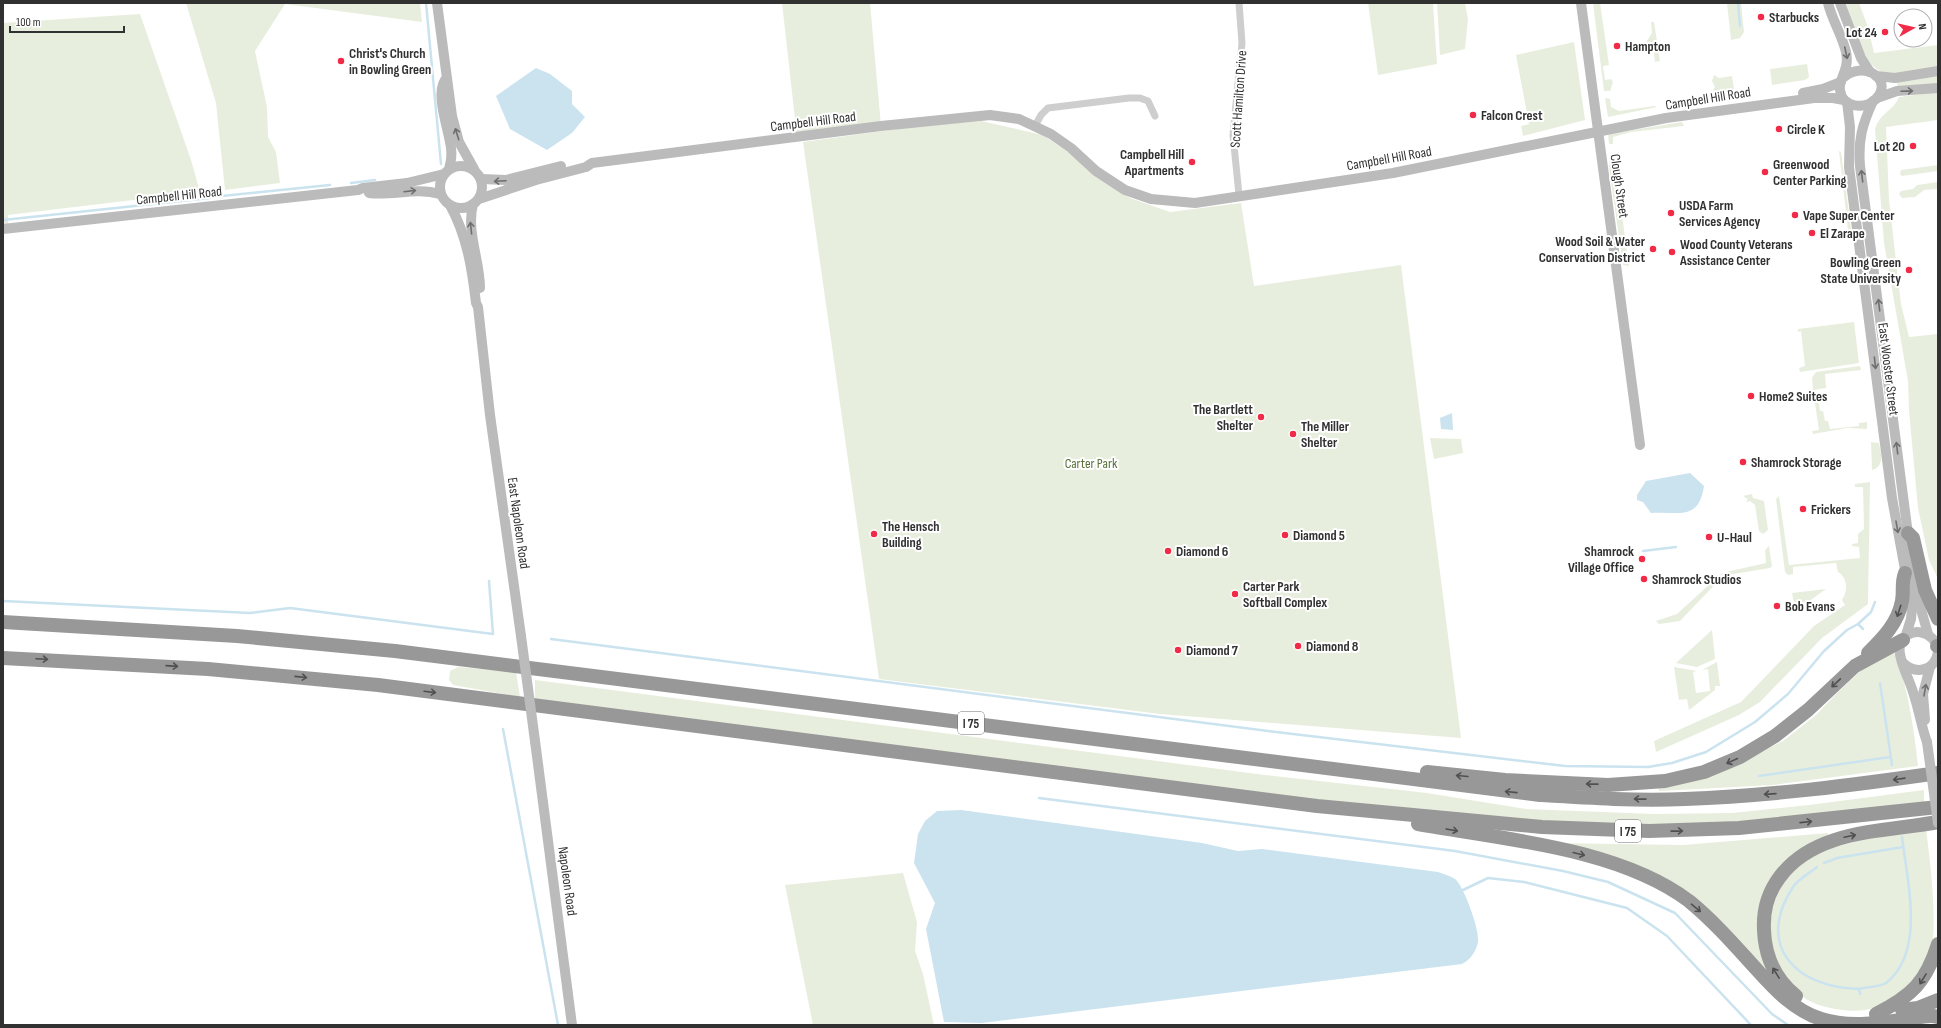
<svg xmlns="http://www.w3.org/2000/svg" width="1941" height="1028" font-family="'Sofia Sans Condensed',sans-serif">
<rect width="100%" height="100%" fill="#fff"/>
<g fill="#e8eede">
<path d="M186,3h234l2,19 -137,-18 -30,47 12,56 1,30 8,15 4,31 -55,7 -9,-87z"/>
<path d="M782,3h88l11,123 -84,11z"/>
<path d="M1368,3h65l4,61 -59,11z"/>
<path d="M1437,3h28l3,16 -3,30 -25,6z"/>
<path d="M1593,3h7l9,62 -6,1 2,14 6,-1 2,3 -3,9h-6z"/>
<path d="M1727,3h14l3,29 -4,6 -9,2z"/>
<path d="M1846,3h13l9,24 6,26 64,-8v22c-13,2 -37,8 -49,7 -25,-2 -38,-51 -43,-71z"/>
<path d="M140,14l51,146 9,32 -192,23v13l-5,1v-206z"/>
<path d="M1651,22h3l6,39 -5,1 -2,-17 -8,-1 7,-11z"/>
<path d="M1574,42l11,78 -62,16 -2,-10 8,-2 -13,-69z"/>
<path d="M1807,64l2,13 -4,3 -33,5 -2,-16z"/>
<path d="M1714,75l5,3 13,-2 2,13 -17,3 -4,-2 2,-3 -3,-6z"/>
<path d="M1938,75v10l-40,4 -1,-8z"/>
<path d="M1938,92v28l-52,7 3,73 12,104 8,33 29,-3v245l-9,-19 -11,-52 -9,-97 -1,-30 -24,-138 -9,-114c5,-16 19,-19 24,-32z"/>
<path d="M1605,98l5,1 1,8 8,4 35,-5 3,1 -49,10z"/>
<path d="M981,121l62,14 31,21 30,26 26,16 40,14 71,-9 13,83 147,-21 60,473 -301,-24 -281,-35 -76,-537 109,-15z"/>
<path d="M1682,122l2,4 -53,6 -18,5v7h-4l-1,-10z"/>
<path d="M1839,151l2,1 11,84 -3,3z"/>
<path d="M1614,153v4l15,109 -6,-1 -14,-98 2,-13z"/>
<path d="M1938,165v6l-36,5 -2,-2 1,-4z"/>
<path d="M1938,182v7l-14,1 -9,7 -13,1 -3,-4 2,-3 12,-2 4,-4z"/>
<path d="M1854,322l5,41 -59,9 -1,-4 6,-2 -4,-35 -3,1v-3z"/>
<path d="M1860,366l1,4 -36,4 1,14 -13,2 -1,-12 4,-6z"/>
<path d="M1814,397h4l2,14h3l2,10h3l2,8 29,-3v-3l8,-1v7l-20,-1 -34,6 -1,-3 7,-1z"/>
<path d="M1430,438l31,1 2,14 -29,6z"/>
<path d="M1871,442l8,1c2,11 6,23 -7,27z"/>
<path d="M1870,482l-2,122 -46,34 -62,64 -21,13 -83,37 -2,-11 87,-39 73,-76 31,-21 -3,-5c6,-9 6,-22 -4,-28l-2,-9 -43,4v7l-5,1 -3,-3 -9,-73 3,-3 10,69 71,-7 -1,-11 -7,-1v-2l6,-1v-9l6,-5 -1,-42h-8v-3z"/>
<path d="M1752,494l1,4 11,3 4,29 -5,4 -4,-3 -4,-26 -5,-4 -4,1 2,-3 -5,-3z"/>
<path d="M1769,546l3,20 -2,2 -43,7 -1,-3 40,-9 -1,-13z"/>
<path d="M1722,573l1,3 -43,45 -21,3 -3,-3 21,-7z"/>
<path d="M1826,589l-18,13 -14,1 -2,-10z"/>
<path d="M1712,630l3,29 -18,8 -21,-4z"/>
<path d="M1894,652c13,29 21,83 24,114l-145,19 -114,6 -1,-4 93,-31 32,-15 33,-26 22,-23 31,-29z"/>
<path d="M1717,662l3,24h-5v4l-26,20 -2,-11 -8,1 -5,-33 23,4 -4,1 3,21 14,-2 -2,-22 -6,1z"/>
<path d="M458,667l58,5 4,25 -67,-12 -4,-5 1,-9z"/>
<path d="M535,680l730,95 162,18 99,16 128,5 78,-1 77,-8 115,-15v16l-277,25 -237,-19 -875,-113z"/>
<path d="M1926,829c4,31 14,105 2,132 -7,16 -18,25 -32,35 -17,12 -32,17 -53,14 -17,-2 -34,-6 -47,-19 -35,-36 -35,-103 11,-131 36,-21 80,-24 119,-31z"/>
<path d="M1828,833l1,4 -59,43v97l-61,-66 -156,-68 130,2z"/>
<path d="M903,873l14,49 -2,29 8,23 11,51h-121l-28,-140z"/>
</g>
<g fill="#cae3ef">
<path d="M536,68l14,6 22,17v13l13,13 -13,16 -25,17 -37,-21 -14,-33z"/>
<path d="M1452,413l1,17 -12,-1 -1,-11z"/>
<path d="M1690,473l14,13c-5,36 -27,25 -53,27l-8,-11 -6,-2v-5l9,-14z"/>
<path d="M961,810l241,33 36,8 24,-2 176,23c5,2 13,4 17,7 9,7 25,52 23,63 -2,10 -8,18 -16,22l-480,59 -38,-1 -18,-93 9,-26 -21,-40 4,-29 7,-13 12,-10z"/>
</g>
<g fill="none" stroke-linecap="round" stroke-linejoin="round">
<g stroke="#cae3ef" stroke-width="2.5">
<path d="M426,3l15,161"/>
<path d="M1738,3l2,23"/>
<path d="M351,183l24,-3"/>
<path d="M222,196l108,-11"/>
<path d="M3,220l207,-22"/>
<path d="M1643,551l33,-4"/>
<path d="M3,601l247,12 40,-5 203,26 -4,-53"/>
<path d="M1858,624l5,5"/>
<path d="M551,639l725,93 289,34 83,1 24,-4 34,-11 49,-30 33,-28 36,-43 23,-21 11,-6 13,-12 4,-10"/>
<path d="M1880,683l12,82"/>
<path d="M503,729l55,296"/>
<path d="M1759,776l131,-19"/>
<path d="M1039,798l416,53 108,20 45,11 67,31 97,101 16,11"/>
<path d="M1824,863l13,-5 66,-11"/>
<path d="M1817,867c-7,6 -19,12 -24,20 -39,59 4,101 66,102"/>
<path d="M1463,890l25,-12 36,4 103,26 40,28 84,89"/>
<path d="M1860,994l-1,-5c7,-2 21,-2 27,-6 40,-31 21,-103 16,-146"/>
</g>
<g stroke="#cecece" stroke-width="7">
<path d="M1239,3l3,40 -9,92 6,60"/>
<path d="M1035,126l6,-11 7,-7 81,-10h11l8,3 7,15"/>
</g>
<g stroke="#bbb" stroke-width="10">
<path d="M437,3l15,113 7,26 15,27"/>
<path d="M1581,3l59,442"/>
<path d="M1828,3c4,17 14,32 18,49 4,18 -8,27 -6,38 2,18 25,20 36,9 18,-19 -11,-39 -32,-22"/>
<path d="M1840,3l21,55 9,14"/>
<path d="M1876,76l19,2 43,-7"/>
<path d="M445,80c-10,15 4,50 6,68 1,7 0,14 -2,21"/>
<path d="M1803,93l20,-4 18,-7"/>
<path d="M1877,98l20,-7 41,-3"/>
<path d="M1873,101c-11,24 -15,39 -13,65l52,399 4,27 12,42"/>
<path d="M1847,102l3,25 -1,40 43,331 20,110 -1,11 -6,19"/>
<circle cx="461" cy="187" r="21"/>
<path d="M482,179l24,1 55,-14"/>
<path d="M369,193c24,3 47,-6 71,1"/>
<path d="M479,199l57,-19 50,-13 6,-4 289,-37 109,-11 29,4 32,15 20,14 25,23 29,19 26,9 44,4 198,-30 273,-55 148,-20h19l11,2"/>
<path d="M473,204c-7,28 7,56 7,84"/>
<path d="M450,205c17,31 22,63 26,98l2,4 12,108 31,221"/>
<path d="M3,229l355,-39 5,-2 44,-5 37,-9"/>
<path d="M1903,663c13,12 32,8 35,-11"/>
<path d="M1925,720l-2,-26 7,-27"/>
<path d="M535,741l37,284"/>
<path d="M1927,742c-6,-16 -8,-33 -14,-50 -3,-11 -16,-35 -13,-46 6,-22 36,-16 38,5"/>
</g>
<g stroke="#989898" stroke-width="14">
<path d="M1908,533l5,5 12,52 13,29"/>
<path d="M3,622l234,14 158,15 1145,144c49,3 97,6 145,4 85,-3 169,-14 253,-26"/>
<path d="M1937,646h1"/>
<path d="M1868,653c15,-15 30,-30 34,-52 2,-10 -1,-18 3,-28"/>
<path d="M3,658l205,11 170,16 939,121 225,21 107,4 90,-3 199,-21"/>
<path d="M1427,772l78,8 103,5 57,-4 39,-9 36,-15 35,-21 33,-26 47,-44 48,-26"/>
<path d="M1418,824c84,15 201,24 271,77 22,18 41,39 60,60 21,23 41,48 72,58 28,9 58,4 87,0 9,-1 21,-5 30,-2"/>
<path d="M1796,996c-21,-17 -31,-40 -32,-66 -1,-19 4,-37 15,-52 35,-49 105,-46 159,-56"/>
<path d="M1902,1010l16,-2 20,-8"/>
<path d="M1876,1014c36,-18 50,-32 62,-70"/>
</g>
<g stroke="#bbb" stroke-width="10">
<path d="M521,636l14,105"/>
<path d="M1927,742l11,81"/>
</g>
</g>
<defs><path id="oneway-shaft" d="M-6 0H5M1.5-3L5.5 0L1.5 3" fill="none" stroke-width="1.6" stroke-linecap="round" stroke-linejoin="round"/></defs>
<g stroke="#6f6f6f">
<use href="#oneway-shaft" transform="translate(1846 53) rotate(78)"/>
<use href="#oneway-shaft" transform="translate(1907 91) rotate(-2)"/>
<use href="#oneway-shaft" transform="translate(457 134) rotate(-107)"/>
<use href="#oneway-shaft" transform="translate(1862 176) rotate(-97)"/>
<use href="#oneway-shaft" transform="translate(500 181) rotate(177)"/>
<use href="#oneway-shaft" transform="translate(410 191) rotate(-7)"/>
<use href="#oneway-shaft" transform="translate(471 228) rotate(-96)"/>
<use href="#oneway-shaft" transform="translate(1879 305) rotate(-97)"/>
<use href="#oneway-shaft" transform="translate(1875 363) rotate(84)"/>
<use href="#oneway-shaft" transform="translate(1897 448) rotate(-97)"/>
<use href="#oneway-shaft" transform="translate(1897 527) rotate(80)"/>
<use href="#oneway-shaft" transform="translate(1925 690) rotate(-80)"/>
</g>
<g stroke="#505050">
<use href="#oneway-shaft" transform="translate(1899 611) rotate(108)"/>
<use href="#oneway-shaft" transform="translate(42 659) rotate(3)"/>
<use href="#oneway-shaft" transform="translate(172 666) rotate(4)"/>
<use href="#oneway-shaft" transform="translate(301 677) rotate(6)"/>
<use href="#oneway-shaft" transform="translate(1836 683) rotate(137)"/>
<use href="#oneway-shaft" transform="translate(430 692) rotate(7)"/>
<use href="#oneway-shaft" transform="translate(1732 761) rotate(155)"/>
<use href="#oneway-shaft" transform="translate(1462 776) rotate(-175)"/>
<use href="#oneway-shaft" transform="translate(1899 779) rotate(172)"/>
<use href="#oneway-shaft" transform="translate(1592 784) rotate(-179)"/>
<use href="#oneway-shaft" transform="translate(1511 792) rotate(-174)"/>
<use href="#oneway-shaft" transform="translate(1770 794) rotate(176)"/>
<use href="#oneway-shaft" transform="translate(1640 799) rotate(-179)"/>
<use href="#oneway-shaft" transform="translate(1806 822) rotate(-6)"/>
<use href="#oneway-shaft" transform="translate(1452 830) rotate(10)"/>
<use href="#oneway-shaft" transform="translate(1677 831) rotate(-1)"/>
<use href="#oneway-shaft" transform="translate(1850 836) rotate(-12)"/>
<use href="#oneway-shaft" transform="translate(1579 854) rotate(14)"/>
<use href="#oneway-shaft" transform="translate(1696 908) rotate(40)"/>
<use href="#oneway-shaft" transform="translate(1776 973) rotate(-122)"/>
<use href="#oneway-shaft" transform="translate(1923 979) rotate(122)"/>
</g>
<g fill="#f12a48" stroke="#fff" stroke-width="1.5">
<circle cx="1761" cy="17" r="4"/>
<circle cx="1885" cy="32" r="4"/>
<circle cx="1617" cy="46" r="4"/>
<circle cx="341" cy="61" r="4"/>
<circle cx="1473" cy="115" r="4"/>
<circle cx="1779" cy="129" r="4"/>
<circle cx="1913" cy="146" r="4"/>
<circle cx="1192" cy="162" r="4"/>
<circle cx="1765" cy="172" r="4"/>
<circle cx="1671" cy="213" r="4"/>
<circle cx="1795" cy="215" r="4"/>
<circle cx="1812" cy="233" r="4"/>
<circle cx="1653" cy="249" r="4"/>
<circle cx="1672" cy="252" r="4"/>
<circle cx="1909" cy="270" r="4"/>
<circle cx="1751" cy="396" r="4"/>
<circle cx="1261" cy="417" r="4"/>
<circle cx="1293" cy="434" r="4"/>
<circle cx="1743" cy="462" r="4"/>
<circle cx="1803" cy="509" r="4"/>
<circle cx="874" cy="534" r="4"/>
<circle cx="1285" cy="535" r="4"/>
<circle cx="1709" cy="537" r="4"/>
<circle cx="1168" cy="551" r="4"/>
<circle cx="1642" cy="559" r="4"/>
<circle cx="1644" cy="579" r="4"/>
<circle cx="1235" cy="594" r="4"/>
<circle cx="1777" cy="606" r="4"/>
<circle cx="1298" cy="646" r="4"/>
<circle cx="1178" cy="650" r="4"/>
</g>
<g text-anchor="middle" stroke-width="4" stroke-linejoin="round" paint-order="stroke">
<g fill="#fff" stroke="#6f6f6f" stroke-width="1">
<rect x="958" y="712" width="26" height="22" rx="3"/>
<rect x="1615" y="820" width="26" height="22" rx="3"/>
</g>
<g font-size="13" font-weight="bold" fill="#313131">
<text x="971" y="728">I 75</text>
<text x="1628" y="836">I 75</text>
</g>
<g font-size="14" font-weight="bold" fill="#313131" stroke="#fff" text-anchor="start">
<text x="1769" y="22">Starbucks</text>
<text x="1877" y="37" text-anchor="end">Lot 24</text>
<text x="1625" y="51">Hampton</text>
<text x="349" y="58">Christ's Church<tspan x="349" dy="16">in Bowling Green</tspan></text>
<text x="1481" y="120">Falcon Crest</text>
<text x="1787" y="134">Circle K</text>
<text x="1905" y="151" text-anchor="end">Lot 20</text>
<text x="1184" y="159" text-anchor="end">Campbell Hill<tspan x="1184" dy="16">Apartments</tspan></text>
<text x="1773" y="169">Greenwood<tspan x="1773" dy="16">Center Parking</tspan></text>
<text x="1679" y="210">USDA Farm<tspan x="1679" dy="16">Services Agency</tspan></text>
<text x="1803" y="220">Vape Super Center</text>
<text x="1820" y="238">El Zarape</text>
<text x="1645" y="246" text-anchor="end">Wood Soil &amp; Water<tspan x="1645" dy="16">Conservation District</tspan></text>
<text x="1680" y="249">Wood County Veterans<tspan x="1680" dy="16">Assistance Center</tspan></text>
<text x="1901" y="267" text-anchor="end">Bowling Green<tspan x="1901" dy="16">State University</tspan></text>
<text x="1759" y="401">Home2 Suites</text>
<text x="1253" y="414" text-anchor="end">The Bartlett<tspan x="1253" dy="16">Shelter</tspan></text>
<text x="1301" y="431">The Miller<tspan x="1301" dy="16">Shelter</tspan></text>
<text x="1751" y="467">Shamrock Storage</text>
<text x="1811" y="514">Frickers</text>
<text x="882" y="531">The Hensch<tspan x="882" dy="16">Building</tspan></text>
<text x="1293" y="540">Diamond 5</text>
<text x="1717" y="542">U-Haul</text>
<text x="1176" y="556">Diamond 6</text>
<text x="1634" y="556" text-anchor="end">Shamrock<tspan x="1634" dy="16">Village Office</tspan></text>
<text x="1652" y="584">Shamrock Studios</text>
<text x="1243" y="591">Carter Park<tspan x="1243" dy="16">Softball Complex</tspan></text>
<text x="1785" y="611">Bob Evans</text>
<text x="1306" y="651">Diamond 8</text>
<text x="1186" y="655">Diamond 7</text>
</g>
<g font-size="14" fill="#313131" stroke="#fff">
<text transform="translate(1708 98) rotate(-9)" y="5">Campbell Hill Road</text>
<text transform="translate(1238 99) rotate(-86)" y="5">Scott Hamilton Drive</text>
<text transform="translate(813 121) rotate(-7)" y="5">Campbell Hill Road</text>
<text transform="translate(1389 158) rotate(-10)" y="5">Campbell Hill Road</text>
<text transform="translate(1620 186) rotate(82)" y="5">Clough Street</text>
<text transform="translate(179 195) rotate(-6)" y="5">Campbell Hill Road</text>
<text transform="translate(1889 369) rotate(83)" y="5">East Wooster Street</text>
<text transform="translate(519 523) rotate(82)" y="5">East Napoleon Road</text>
<text transform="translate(568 881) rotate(82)" y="5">Napoleon Road</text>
</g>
<g font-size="14" fill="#58703a" stroke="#fff">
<text x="1091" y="468">Carter Park</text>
</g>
</g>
<rect width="1941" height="1028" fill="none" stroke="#313131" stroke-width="8"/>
<g transform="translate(1913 28) rotate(82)"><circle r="19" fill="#ffffff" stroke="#adadad"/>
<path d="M0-3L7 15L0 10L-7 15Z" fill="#f12a48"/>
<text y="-6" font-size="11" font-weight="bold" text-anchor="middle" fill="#313131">N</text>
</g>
<path d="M10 26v6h114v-6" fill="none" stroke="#313131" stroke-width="2"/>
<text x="16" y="26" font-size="12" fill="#313131" stroke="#ffffff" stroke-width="3" paint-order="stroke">100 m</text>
</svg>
